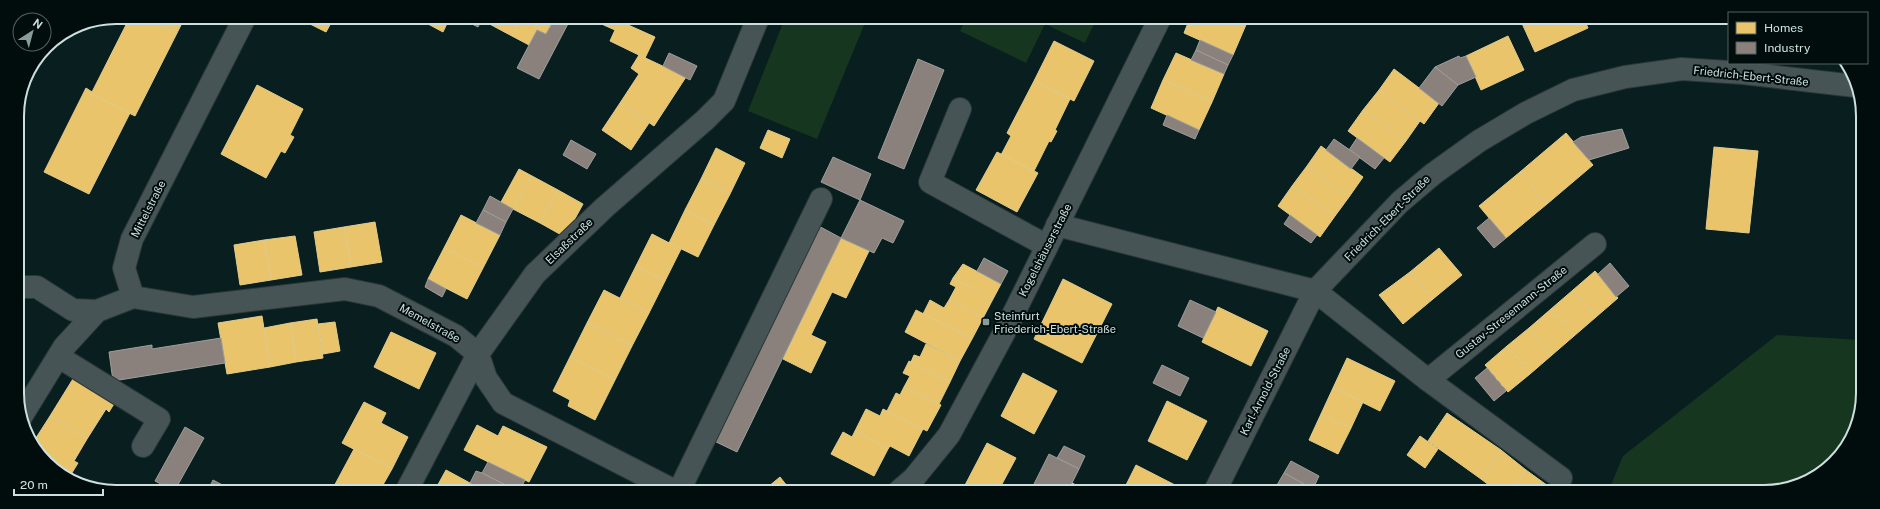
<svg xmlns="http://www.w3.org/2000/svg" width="1880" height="509" font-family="'Public Sans',sans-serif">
<rect width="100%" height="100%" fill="#091e1f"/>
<g fill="#16361f">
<path d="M785,18h82l-50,121 -69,-28z"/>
<path d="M966,18h131l-12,25 -40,-19 -19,39 -66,-32z"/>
<path d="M1777,335l84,5v72l-11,31 -21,25 -27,17 -32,7h-162l15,-36z"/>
</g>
<g fill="#e9c46a" stroke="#e0cc8d">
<path d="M130,17h14l33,16 -42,83 -44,-22z"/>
<path d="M144,17h41l-8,16z"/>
<path d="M296,17h33l-2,4 4,2 -5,9z"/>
<path d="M415,17h35l-7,15z"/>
<path d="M483,17h39l-10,19 -30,-16z"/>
<path d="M522,17l33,1 -9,16 -9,-4 -8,15 -17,-9z"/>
<path d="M588,18h41l-3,6 29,13 -10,21 -35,-17 5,-11z"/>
<path d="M1190,18h36l19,9 -12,28 -49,-22z"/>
<path d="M1226,18h23l-4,9z"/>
<path d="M1520,19h64l4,9 -53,24z"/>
<path d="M1612,19h64l1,2 -65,2z"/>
<path d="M1508,36l16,34 -43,20 -15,-34z"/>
<path d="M1054,41l40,20 -20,40 -40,-20z"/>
<path d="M1176,53l48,21 -12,28 -49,-22z"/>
<path d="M639,55l47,22 -32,49 -34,-23 19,-29 -8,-6z"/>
<path d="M1394,69l45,34 -15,21 -45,-34z"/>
<path d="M1163,80l49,22 -13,28 -48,-22z"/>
<path d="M1034,81l36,18 -15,31 2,1 -6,11 -2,-1 -15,30 -33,-16 10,-19 -4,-3z"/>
<path d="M257,85l46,24 -13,26 4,2 -9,16 -4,-2 -15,27 -45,-24z"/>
<path d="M86,88l6,4 -1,2 39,19 -41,81 -45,-22z"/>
<path d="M1379,90l41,31 -14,20 -43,-31z"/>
<path d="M620,103l29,20 -18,27 -29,-20z"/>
<path d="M1363,110l43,31 -16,21 -42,-31z"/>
<path d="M768,130l22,9 -8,19 -22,-10z"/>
<path d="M1566,133l27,32 -46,39 -27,-32z"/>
<path d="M1321,146l42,31 -14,20 -42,-31z"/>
<path d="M1714,147l44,4 -9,82 -43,-4z"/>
<path d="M716,148l29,15 -15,31 -29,-15z"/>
<path d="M997,152l41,21 -21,39 -41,-22z"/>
<path d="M1307,166l42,31 -14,19 -43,-30z"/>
<path d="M519,169l13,7 -19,33 -12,-7z"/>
<path d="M1520,172l27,32 -41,34 -27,-32z"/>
<path d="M532,176l26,14 -18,33 -27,-14z"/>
<path d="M701,179l29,15 -16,31 -29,-15z"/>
<path d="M1292,186l43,30 -15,21 -42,-31z"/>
<path d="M558,190l25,14 -18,33 -25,-14z"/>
<path d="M685,210l29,15 -16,32 -29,-14z"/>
<path d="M461,215l39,20 -17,33 -39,-20z"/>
<path d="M375,222l7,40 -31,5 -7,-40z"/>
<path d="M344,227l7,40 -31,5 -6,-40z"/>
<path d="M652,234l29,15 -16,32 -29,-15z"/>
<path d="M295,236l7,39 -31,5 -7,-40z"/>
<path d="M841,238l28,13 -23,47 -14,-6 -21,43 15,7 -15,31 -28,-14z"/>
<path d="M264,240l7,40 -31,5 -6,-40z"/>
<path d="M444,248l39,20 -16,31 -39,-20z"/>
<path d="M1439,248l23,27 -29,24 -23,-27z"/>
<path d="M963,264l38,20 -8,15 -40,-21z"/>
<path d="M636,266l29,15 -16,32 -29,-15z"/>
<path d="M1595,271l23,27 -22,19 -23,-27z"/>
<path d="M1410,272l23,27 -30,25 -24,-29z"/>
<path d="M953,278l40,21 -10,19 -34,-18 7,-13 -6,-3z"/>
<path d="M1063,279l49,25 -30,59 -48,-24z"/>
<path d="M604,290l45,23 -17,33 -45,-23z"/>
<path d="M1573,290l23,27 -22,19 -23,-27z"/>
<path d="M930,300l14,8 5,-8 34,18 -11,21 -49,-25z"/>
<path d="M1218,307l50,24 -17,35 -49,-24z"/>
<path d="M1551,309l23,27 -22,19 -23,-27z"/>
<path d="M916,310l56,29 -12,22 -55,-29z"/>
<path d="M262,316l8,51 -43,7 -9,-51z"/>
<path d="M317,319l6,39 -27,4 -6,-39z"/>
<path d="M335,322l5,29 -17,3 -5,-30z"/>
<path d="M290,323l6,39 -26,5 -6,-39z"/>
<path d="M587,323l45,23 -17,34 -45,-23z"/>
<path d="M1529,328l23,27 -22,19 -23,-28z"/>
<path d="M391,332l45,21 -17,36 -45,-22z"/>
<path d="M926,344l34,17 -10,21 -39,-20 3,-7 6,2z"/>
<path d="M1507,346l23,28 -22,18 -23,-27z"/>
<path d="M570,357l45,23 -20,40 -27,-14 2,-6 -17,-9z"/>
<path d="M1347,358l48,23 -15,30 -47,-23z"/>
<path d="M909,361l41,21 -11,22 -35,-17 6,-11 -7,-3z"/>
<path d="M1023,373l34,18 -23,43 -33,-18z"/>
<path d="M76,374l41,25 -8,13 -3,-3 -19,30 -37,-23z"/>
<path d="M904,387l37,18 -14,26 -40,-20 9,-18 4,2z"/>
<path d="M1333,388l30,14 -12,26 -30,-14z"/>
<path d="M1167,401l40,20 -20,39 -39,-19z"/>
<path d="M364,402l22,11 -5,10 27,14 -16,32 -50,-26z"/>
<path d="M866,409l14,7 3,-7 40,20 -14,27 -19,-10 -2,3 -33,-18z"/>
<path d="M1447,413l54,37 -20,29 -53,-38z"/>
<path d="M1321,414l30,14 -13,26 -29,-14z"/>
<path d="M50,416l37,23 -13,22 4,2 -8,13 -24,-13 -12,-22z"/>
<path d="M477,425l21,11 5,-10 44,21 -18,35 -65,-32z"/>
<path d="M855,431l33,18 -14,27 -43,-22 12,-22 9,5z"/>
<path d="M1420,436l18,13 -13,19 -18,-13z"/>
<path d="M987,443l29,15 -14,26 11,7h-41l-8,-4z"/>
<path d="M354,449l38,20 -12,21h-48z"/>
<path d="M1501,450l25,20 -16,22h-12l-17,-13z"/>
<path d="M1136,465l39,20 -3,6h-49z"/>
<path d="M446,470l24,13 13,7h-48z"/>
<path d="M1526,470l29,21v1h-45z"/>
<path d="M780,477l11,14h-28z"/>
<path d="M1072,483l16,8h-20z"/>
<path d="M161,484l11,6h-14z"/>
</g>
<g fill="#8a817c" stroke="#9e9e9a">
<path d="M466,17h17l-5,10 -14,-7z"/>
<path d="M555,18h16l-32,61 -22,-11 20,-38 9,4z"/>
<path d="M1200,40l33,15 -5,10 -32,-15z"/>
<path d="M1196,50l32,15 -4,9 -33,-14z"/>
<path d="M669,53l28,13 -7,14 -27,-14z"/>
<path d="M1459,56l1,2 6,-2 10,21 -18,8 -23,-18z"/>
<path d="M918,59l26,11 -40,99 -26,-11z"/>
<path d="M1435,67l23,18 -16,21 -23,-18z"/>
<path d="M1167,115l32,15 -4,9 -32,-14z"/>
<path d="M1622,129l7,19 -40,12 -16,-18 8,-5z"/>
<path d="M1357,138l27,20 -9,11 -26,-19z"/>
<path d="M1334,139l26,18 -9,12 -25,-19z"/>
<path d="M571,140l25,14 -9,15 -24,-14z"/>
<path d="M833,157l38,17 -11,26 -39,-18z"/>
<path d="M490,196l23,13 -7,13 -23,-12z"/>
<path d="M860,200l44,21 -11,22 -11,-5 -8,15 -33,-15z"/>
<path d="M483,210l23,12 -6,13 -24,-12z"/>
<path d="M1290,215l27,20 -6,8 -27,-19z"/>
<path d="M1489,218l17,20 -12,10 -17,-20z"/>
<path d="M815,224l26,14 -104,214 -27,-13z"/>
<path d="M984,258l24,13 -7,13 -24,-13z"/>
<path d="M1610,263l19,23 -13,11 -18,-23z"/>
<path d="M428,279l18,10 -4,8 -17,-10z"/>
<path d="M1190,300l26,12 -13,26 -25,-12z"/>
<path d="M221,338l4,25 -112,18 -4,-29 43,-7v4z"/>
<path d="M1162,365l27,13 -9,18 -27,-13z"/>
<path d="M1487,368l19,23 -12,10 -19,-23z"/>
<path d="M185,427l19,11 -29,52h-3l-17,-9z"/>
<path d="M1064,446l21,10 -6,13 -22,-11z"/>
<path d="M1049,454l30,15 -11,22h-20l-14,-7z"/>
<path d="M1291,461l28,15 -6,13 -29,-16z"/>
<path d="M488,462l37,18 -5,10h-5l-33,-17z"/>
<path d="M476,471l6,2 33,17h-32l-13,-7z"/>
<path d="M1284,473l29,16 -2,2h-22l-12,-6z"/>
<path d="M213,480l19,10h-24z"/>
</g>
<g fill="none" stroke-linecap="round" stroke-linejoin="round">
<defs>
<g id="minor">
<path d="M960,109l-30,73 117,64"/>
<path d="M1057,225l258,66 85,-89 33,-28 46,-33 47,-28 47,-23 52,-13 57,-8 61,4 112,13"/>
<path d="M18,287h19l36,23 24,1"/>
<path d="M133,297l60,10 152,-18 34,7 77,40 22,18 8,24 17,25 172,88"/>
<path d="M59,357l100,62 -16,27"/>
<path d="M1428,380l167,-136"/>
<path d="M21,417l43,-70 33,-36 36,-14 -9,-29 8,-29 113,-222"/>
<path d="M407,490l71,-136 57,-80 70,-67 100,-87 19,-19 34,-83"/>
<path d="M679,491l142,-292"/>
<path d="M899,491l15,-13 35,-43 56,-104 155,-313"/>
<path d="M1215,491l100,-200 113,89 133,98"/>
</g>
</defs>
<use href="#minor" stroke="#2a3738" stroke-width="24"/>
<use href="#minor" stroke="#465455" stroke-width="22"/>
</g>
<rect fill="#889c9c" stroke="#010d0d" stroke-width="1.5" x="982" y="318" width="8" height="8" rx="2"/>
<g text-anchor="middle" stroke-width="4" stroke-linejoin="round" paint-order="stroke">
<g font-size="11" fill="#cce0e0" stroke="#010d0d">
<text transform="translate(1751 76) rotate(6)" y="4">Friedrich-Ebert-Straße</text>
<text transform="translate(148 209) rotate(-63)" y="4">Mittelstraße</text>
<text transform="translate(1387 218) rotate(-45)" y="4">Friedrich-Ebert-Straße</text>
<text transform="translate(569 241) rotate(-44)" y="4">Elsaßstraße</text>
<text transform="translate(1045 250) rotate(-63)" y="4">Kogelshäuserstraße</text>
<text transform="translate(1511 312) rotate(-39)" y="4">Gustav-Stresemann-Straße</text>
<text transform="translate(430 323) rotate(29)" y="4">Memelstraße</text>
<text transform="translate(1265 391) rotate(-63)" y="4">Karl-Arnold-Straße</text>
</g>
<g font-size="11" fill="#cce0e0" stroke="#010d0d" text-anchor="start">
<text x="994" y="320">Steinfurt<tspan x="994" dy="13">Friederich-Ebert-Straße</tspan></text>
</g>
</g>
<path d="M0 0H1880V509H0ZM116 24H1764A92 92 0 0 1 1856 116V393A92 92 0 0 1 1764 485H116A92 92 0 0 1 24 393V116A92 92 0 0 1 116 24Z" fill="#010d0d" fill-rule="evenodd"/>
<path fill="none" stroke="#cce0e0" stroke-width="2" d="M116 24H1764A92 92 0 0 1 1856 116V393A92 92 0 0 1 1764 485H116A92 92 0 0 1 24 393V116A92 92 0 0 1 116 24Z"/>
<rect x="1728" y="12" width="140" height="52" fill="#010d0d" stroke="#526161"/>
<rect x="1736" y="22" width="20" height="12" fill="#e9c46a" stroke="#526161"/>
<text x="1764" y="32" font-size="12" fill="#cce0e0">Homes</text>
<rect x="1736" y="42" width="20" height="12" fill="#8a817c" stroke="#526161"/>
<text x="1764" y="52" font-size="12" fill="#cce0e0">Industry</text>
<g transform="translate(32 32) rotate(36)"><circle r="19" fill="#010d0d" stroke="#526161"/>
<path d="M0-3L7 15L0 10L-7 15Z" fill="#889c9c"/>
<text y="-6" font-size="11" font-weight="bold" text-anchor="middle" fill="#cce0e0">N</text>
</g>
<path d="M14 489v6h89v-6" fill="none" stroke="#cce0e0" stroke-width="2"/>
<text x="20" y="489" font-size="12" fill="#cce0e0" stroke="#010d0d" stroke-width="3" paint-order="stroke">20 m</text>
</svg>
